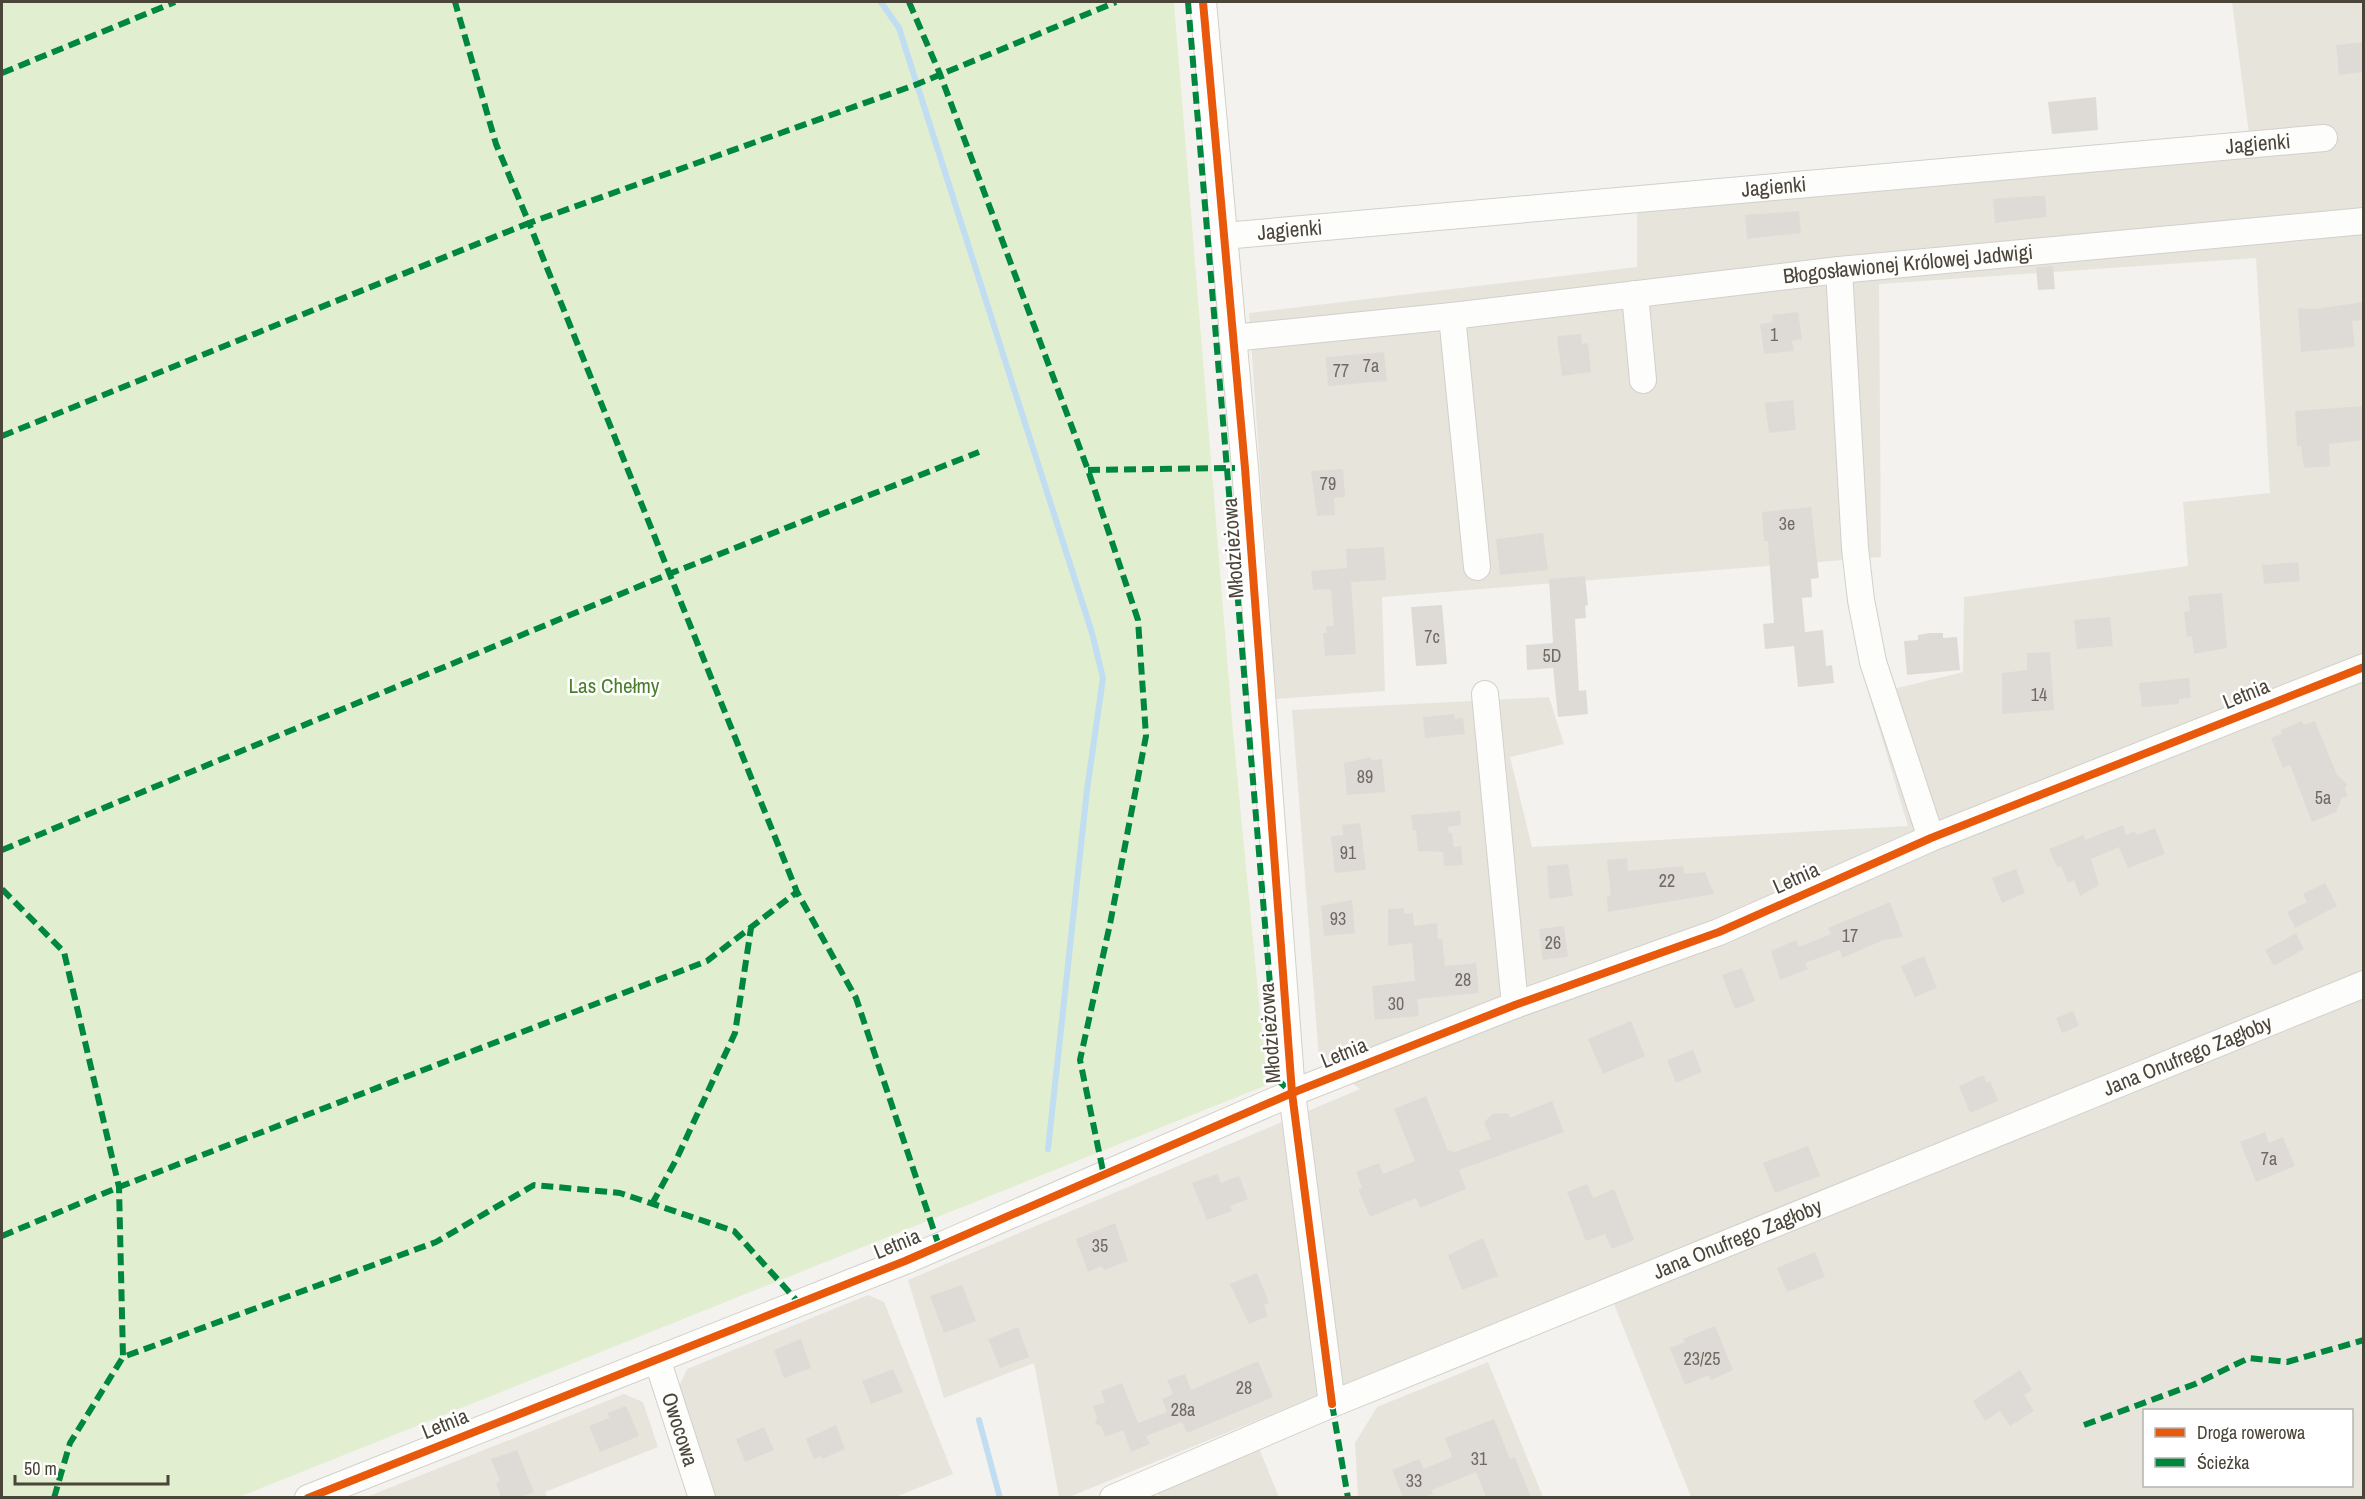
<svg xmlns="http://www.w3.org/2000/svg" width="2365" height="1499" font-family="'Archivo Narrow',sans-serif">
<rect width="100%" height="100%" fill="#f4f2ee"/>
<g fill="#e7e4dc" fill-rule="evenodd">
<path d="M2232,2h131v1495h-672l-87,-218 -535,218h-10l-25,-134 -90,35 -36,-118 452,-191 -41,-30 -27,-349 257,-13 15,47 -54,13 22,90 376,-21 -39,-131 94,-23 1,-75 224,-31 -5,-64 87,-9 -14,-235 -377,26 2,273 -499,40 3,94 -109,8 -27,-386 388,-46v-59l615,-50zM2144,1410h208v76h-208z"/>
<path d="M868,1295l16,7 69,172 -58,23h-182l-35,-108 9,-20z"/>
<path d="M1488,1362l55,135h-185l-3,-54 22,-36z"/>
<path d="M624,1394l19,8 15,45 -113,45 2,5 -183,1z"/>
<path d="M1258,1446l21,51h-119l-4,-9z"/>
</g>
<path fill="#e1eecf" d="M2,2h1172l59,730 34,353 -1028,412h-237z"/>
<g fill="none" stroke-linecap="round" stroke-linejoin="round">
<g stroke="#c0ddf1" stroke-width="6">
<path d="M881,2l18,26 193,605 11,45 -16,112 -39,359"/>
<path d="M979,1420l21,78"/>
</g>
</g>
<g fill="#dedbd6">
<path d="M2364,42v30l-25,3 -3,-30z"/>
<path d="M2096,97l2,33 -46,4 -4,-32z"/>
<path d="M2033,196h12l2,21 -52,6 -2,-24z"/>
<path d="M1799,211l2,22 -54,6 -2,-24z"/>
<path d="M2053,266l2,23 -17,1 -2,-23z"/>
<path d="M2364,302v18l-12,1 3,26 -54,5 -3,-44 17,1z"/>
<path d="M1798,312l4,27 -10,2 2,10 -30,3 -4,-30 13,-2 -1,-7z"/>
<path d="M1581,334l1,10 6,-1 3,29 -29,4 -5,-40z"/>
<path d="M1384,352l3,29 -59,5 -2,-29z"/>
<path d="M1793,400l3,30 -27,3 -4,-30z"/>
<path d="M2364,406v34l-35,4 1,22 -26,2 -3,-22h-4l-2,-35z"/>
<path d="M1343,469l2,28 -11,1 1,17 -18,1 -6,-45z"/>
<path d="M1811,507l8,71 -8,1 1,18 -10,1 3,34 18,-2 3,36 6,-1 2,18 -36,4 -4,-41 -29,3 -2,-25 11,-1 -6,-82h-4l-2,-29z"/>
<path d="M1543,533l5,37 -48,5 -4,-36z"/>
<path d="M1384,547l2,33 -35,2 5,72 -31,2 -2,-23h4l-1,-7h8l-3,-37 -18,1 -2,-19 36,-3 -1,-19z"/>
<path d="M2298,562l2,19 -36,3 -2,-19z"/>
<path d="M1585,576l3,29 -3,1 1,12 -11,1 4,72 7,-1 2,24 -30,3 -5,-49 -26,2 -1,-25 27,-2 -4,-64z"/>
<path d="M2222,593l5,55 -33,6 -2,-18 -5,1 -3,-25 6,-1 -2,-15z"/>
<path d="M1442,605l5,59 -31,2 -5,-59z"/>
<path d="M2110,617l3,29 -36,3 -3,-29z"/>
<path d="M1930,633h13v5l14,-1 3,33 -53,5 -3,-34 14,-1v-5z"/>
<path d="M2050,652l4,58 -52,4v-41l25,-3v-17z"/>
<path d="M2189,678l2,20 -12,1v5l-37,3 -3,-24z"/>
<path d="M1454,714l1,5 8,-1 2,16 -40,4 -2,-21z"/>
<path d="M2302,721l2,4 11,-4 22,54 10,9 -2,5 3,7 -6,2 -6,14 -24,10 -22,-57 -7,3 -12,-30 11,-4 -1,-4z"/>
<path d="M1371,757v3l11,-1 3,33 -38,3 -3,-32z"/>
<path d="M1460,811l1,14 -13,2 1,6h3l2,14 7,-1 2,19 -19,1 -1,-14 -25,-1 -2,-21 -3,1 -2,-16z"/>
<path d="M1360,823l6,47 -31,3 -4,-37 12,-1 -1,-10z"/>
<path d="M2123,825l3,10 9,-4 2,4 18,-7 10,26 -37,14 -9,-21 -28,12 8,26 -19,11 -6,-16 -6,3 -7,-17 -4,1 -8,-18 35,-14 1,5z"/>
<path d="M1627,858l1,13 55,-5 1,8 21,-2 9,22 -106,18 -1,-15 4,-1 -4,-36z"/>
<path d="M1568,864l5,32 -24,3 -2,-33z"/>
<path d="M2016,869l9,24 -23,10 -10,-25z"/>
<path d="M2325,883l12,23 -42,22 -8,-16 20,-10 -4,-8z"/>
<path d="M1352,900l3,33 -31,3 -3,-30z"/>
<path d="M1890,902l13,35 -19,3 -42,18 -2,-8 -35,13 3,6 -28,11 -9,-29 25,-11 3,7 32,-13 -3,-6z"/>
<path d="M1404,908v6l9,-1 1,13 23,-3 1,16h4l3,27 31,-3 3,30 -62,6 2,17 -44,4 -3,-34 43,-5 -3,-38 -24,3v-37z"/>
<path d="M1564,926l4,31 -25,3 -4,-31z"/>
<path d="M2296,933l8,16 -30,17 -9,-16z"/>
<path d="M1924,956l13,32 -22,9 -14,-31z"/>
<path d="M1742,968l13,33 -20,8 -13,-34z"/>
<path d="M2073,1011l6,15 -17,7 -6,-15z"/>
<path d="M1631,1021l14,35 -42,18 -15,-35z"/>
<path d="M1693,1050l9,22 -26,11 -9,-23z"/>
<path d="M1983,1075l4,8 3,-2 8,20 -28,12 -11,-27z"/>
<path d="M1426,1096l22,55 3,-1 1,3 39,-14 -7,-17 9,-8 15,-1 2,5 42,-17 12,31 -105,38 7,19 -46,19 -4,-10 -46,19 -12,-28 4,-1 -6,-16 23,-9 4,11 32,-13 -21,-52z"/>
<path d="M2265,1132l4,11 14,-6 12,29 -39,16 -16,-40z"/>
<path d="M1808,1146l12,30 -45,17 -12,-30z"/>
<path d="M1217,1174l4,9 18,-7 9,23 -18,7 2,5 -25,9 -15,-37z"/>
<path d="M1587,1184l6,14 21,-9 20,51 -22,9 -7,-15 -19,7 -19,-49z"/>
<path d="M1115,1223l13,38 -24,9 -3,-4 -13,6 -12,-33z"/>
<path d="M1483,1238l15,38 -36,14 -14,-35z"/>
<path d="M1815,1252l10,25 -38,15 -10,-24z"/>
<path d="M1257,1273l12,30 -5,2 4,11 -19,8 -19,-40z"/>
<path d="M962,1285l14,36 -32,12 -14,-37z"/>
<path d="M1715,1326l18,44 -22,10 -2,-5 -24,10 -15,-37 15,-6 -2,-3z"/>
<path d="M1018,1327l11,30 -29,11 -12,-29z"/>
<path d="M801,1339l10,29 -27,10 -10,-28z"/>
<path d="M1258,1361l15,36 -86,36 -5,-11 -36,14 4,8 -19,8 -8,-22 -18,7 -4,-11 -6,-2 2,-6 -4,-12 12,-4 -4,-11 21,-8 16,40 29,-11 -5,-13 11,-5 -6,-14 18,-6 6,16z"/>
<path d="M893,1369l10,23 -32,12 -9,-23z"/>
<path d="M2020,1370l12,20 -8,5 10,16 -24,15 -10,-15 -15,10 -12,-20z"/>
<path d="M626,1406l13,30 -39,16 -11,-26 21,-8 -3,-5z"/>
<path d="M1494,1419l16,40 5,-2 16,40h-45l-10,-25 -44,18 1,4 -10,3h-20l-11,-27 27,-11 5,10 28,-12 -7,-19z"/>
<path d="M836,1425l9,24 -23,10 -1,-3 -7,3 -8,-20z"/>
<path d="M764,1427l10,23 -29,12 -9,-23z"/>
<path d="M517,1450l17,42 -13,5h-20l-5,-14 4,-2 -9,-22z"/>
</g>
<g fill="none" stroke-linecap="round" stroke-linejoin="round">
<defs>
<g id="minor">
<path d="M1203,2l42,466 47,625 40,311"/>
<path id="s1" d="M1224,236l1100,-98"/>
<path d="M1839,270l16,278 6,52 12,62 58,176"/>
<path d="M1635,294l8,86"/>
<path d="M1452,316l25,251"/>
<path id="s2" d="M1232,338l220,-22 387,-46 525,-49"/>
<path d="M1485,694l30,311"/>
<path id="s3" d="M657,1359l45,139"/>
<path d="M308,1498l597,-237 387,-168 223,-88 204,-73 212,-94 433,-171"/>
<path id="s4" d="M1113,1498l219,-94 1032,-420"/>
</g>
</defs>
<use href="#minor" stroke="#d2d0cb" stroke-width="28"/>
<use href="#minor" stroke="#fdfdfc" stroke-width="26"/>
<g stroke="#00873e" stroke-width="6" stroke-dasharray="12 6" stroke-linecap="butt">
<path d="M909,2l31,72 148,396 50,150 8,116 -36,188 -30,136 24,116"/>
<path d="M1188,2l90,1078 14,13"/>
<path d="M2,73l173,-71"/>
<path d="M2,436l527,-213 -33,-79 -41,-142"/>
<path d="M1088,470l147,-2"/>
<path d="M2,850l667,-276 310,-122"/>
<path d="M2,889l62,63 55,235 4,170 313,-115 98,-57 86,8 114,38 65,72"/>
<path d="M652,1204l25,-46 58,-125 16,-105"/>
<path d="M2,1236l117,-49 588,-226 90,-69"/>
<path d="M939,1246l-83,-248 -59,-106 -268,-669 386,-138 201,-83"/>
<path d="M1332,1404l16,94"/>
<path d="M2084,1425l111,-41 54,-26 38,4 77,-22"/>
<path d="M54,1498l16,-55 53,-86"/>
</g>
<defs>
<g id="cycleway">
<path d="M1203,2l42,466 47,625 40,311"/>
<path d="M308,1498l597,-237 387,-168 223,-88 204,-73 212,-94 433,-171"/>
</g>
</defs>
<use href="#cycleway" stroke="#fff" stroke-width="11"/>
<use href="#cycleway" stroke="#e8590c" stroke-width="8"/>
</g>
<g text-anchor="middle" stroke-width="5" stroke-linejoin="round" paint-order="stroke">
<g font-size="18" fill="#706a61">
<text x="1774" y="341">1</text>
<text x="1371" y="372">7a</text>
<text x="1341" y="377">77</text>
<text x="1328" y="490">79</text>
<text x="1787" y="530">3e</text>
<text x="1432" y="643">7c</text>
<text x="1552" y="662">5D</text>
<text x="2039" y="701">14</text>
<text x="1365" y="783">89</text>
<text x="2323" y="804">5a</text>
<text x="1348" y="859">91</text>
<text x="1667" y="887">22</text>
<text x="1338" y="925">93</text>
<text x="1850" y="942">17</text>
<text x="1553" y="949">26</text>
<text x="1463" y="986">28</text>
<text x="1396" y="1010">30</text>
<text x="2269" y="1165">7a</text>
<text x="1100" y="1252">35</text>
<text x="1702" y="1365">23/25</text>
<text x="1244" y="1394">28</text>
<text x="1183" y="1416">28a</text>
<text x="1479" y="1465">31</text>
<text x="1414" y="1487">33</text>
</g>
<g font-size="21" fill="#4b4439" stroke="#fff">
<text dy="7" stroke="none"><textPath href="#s1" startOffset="1038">Jagienki</textPath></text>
<text dy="7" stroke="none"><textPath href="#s1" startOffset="552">Jagienki</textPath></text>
<text dy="7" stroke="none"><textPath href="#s1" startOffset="66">Jagienki</textPath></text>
<text dy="7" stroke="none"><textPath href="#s2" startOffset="680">Błogosławionej Królowej Jadwigi</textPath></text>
<text transform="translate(1233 548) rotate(-94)" y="7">Młodzieżowa</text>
<text transform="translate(2246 694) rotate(-22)" y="7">Letnia</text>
<text transform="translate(1796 878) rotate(-24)" y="7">Letnia</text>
<text transform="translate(1270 1033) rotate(-94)" y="7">Młodzieżowa</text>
<text transform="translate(1344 1053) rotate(-22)" y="7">Letnia</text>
<text dy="7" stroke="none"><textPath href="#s4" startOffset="1162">Jana Onufrego Zagłoby</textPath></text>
<text dy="7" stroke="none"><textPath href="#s4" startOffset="676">Jana Onufrego Zagłoby</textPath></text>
<text transform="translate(897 1244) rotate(-22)" y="7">Letnia</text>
<text transform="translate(445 1424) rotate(-22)" y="7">Letnia</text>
<text dy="7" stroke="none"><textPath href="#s3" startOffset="74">Owocowa</textPath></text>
</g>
<g font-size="21" fill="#4a7f2a" stroke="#fff">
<text x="614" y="693">Las Chełmy</text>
</g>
</g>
<rect width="2365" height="1499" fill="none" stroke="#4b4439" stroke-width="6"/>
<rect x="2143" y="1409" width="210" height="78" fill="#ffffff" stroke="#b7b4b0" stroke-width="1.5"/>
<rect x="2155" y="1428" width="30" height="9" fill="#e8590c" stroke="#b7b4b0" stroke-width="1.5"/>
<text x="2197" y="1439" font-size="18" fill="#4b4439">Droga rowerowa</text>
<rect x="2155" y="1458" width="30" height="9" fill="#00873e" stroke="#b7b4b0" stroke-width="1.5"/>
<text x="2197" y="1469" font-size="18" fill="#4b4439">Ścieżka</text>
<path d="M15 1475v9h153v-9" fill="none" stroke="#4b4439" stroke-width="3"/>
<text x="24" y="1475" font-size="18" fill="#4b4439" stroke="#ffffff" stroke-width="4.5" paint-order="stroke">50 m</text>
</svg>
